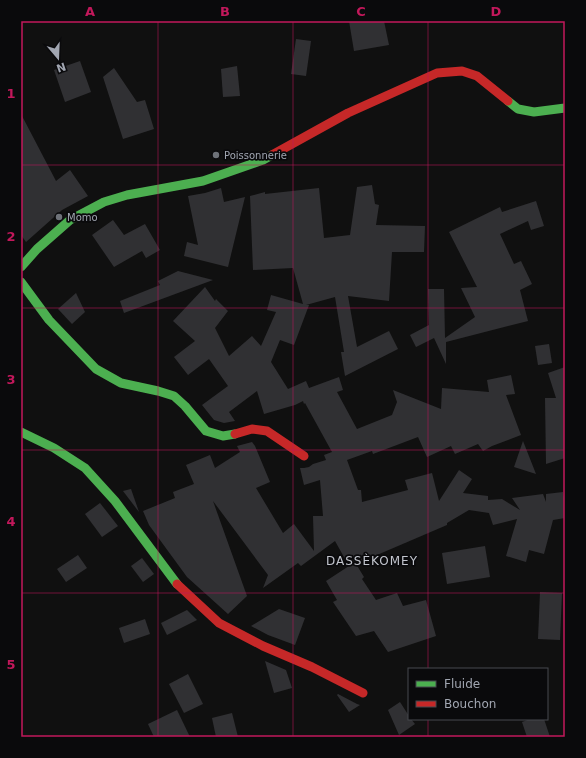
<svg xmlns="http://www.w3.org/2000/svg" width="586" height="758" font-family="'DejaVu Sans',sans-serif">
<rect width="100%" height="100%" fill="#101010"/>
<g fill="#303033">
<path d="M349,21h35l5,24 -35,6z"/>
<path d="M296,39l15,2 -5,35 -15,-2z"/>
<path d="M80,61l11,31 -26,10 -11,-32z"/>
<path d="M237,66l3,30 -17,1 -2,-28z"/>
<path d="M114,68l23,34 8,-2 9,29 -31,10 -20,-62z"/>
<path d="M21,114l35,67 14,-11 18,26 -26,14 -36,32 -5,-7z"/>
<path d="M372,185l3,19 4,1 -3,20 49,1 -1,26h-32l-3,49 -41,-5 9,51 32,-16 9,18 -53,27 -4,-24h3l-9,-55 -29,8h3l-15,40 -14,-5 -9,22 17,27 18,-8 3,7 30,-11 4,13 -6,2 20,37 35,-14 5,-13 -4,-12 48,19 1,-21 47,4 -2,-12 24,-5 4,19 -9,1 15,40 -29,11 -9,5 -5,-7 -23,10 -4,-8 -24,11 -9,-20 -45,17 -1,-3 -25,9 11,30h3l1,12 46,-12 -3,-10 27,-7 7,28 20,-31 13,9 -9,14 25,3v4l14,-1 18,11 -8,-12 31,-4 3,8v-8l17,-2 2,12v14l-12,2 -9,34 -15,-4 -3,12 -20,-6 11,-37 -24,6 -4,-12 -20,-3 -22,13v2l-91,39 8,13 -2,2 14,21 21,-7 6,13 23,-6 10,36 -48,16 -14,-21 -18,5 -23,-34 4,-2 -11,-19 23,-15 -14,-25 -34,25 -3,-3 -35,25 5,-13 -55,-74 34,95 -19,18 -41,-37 -38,-52 -6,-14 32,-13 -2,-6 21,-8 -8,-19 24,-10 5,13 25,-16 -3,-6 15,-4 3,4 15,36 -14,6 27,45 11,-9 20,27 -1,-35h10l-3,-36 -16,5 -4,-17h4l5,-1 4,-3 13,-4 -2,-5 8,-3 -27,-49 -1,1 -1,-3 -8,4 -31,9 -7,-23 -28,21 6,9 -11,2 -10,-3 -12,-15 26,-19 -19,-27 -21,16 -14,-18 21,-16 -22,-20 32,-34 10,14 1,-2 12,12 -13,17 14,28 23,-20 9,10 15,-34 -9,-2 4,-15 32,9 -10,-36 -40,2 -3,-74 15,-4v2l54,-6 5,50 26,-3 7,-48z"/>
<path d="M221,188l3,14 21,-5 -17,70 -44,-11 3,-14 11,3 -10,-49 17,-3z"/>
<path d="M536,201l8,25 -13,4 -3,-9 -28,13 14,30 7,-3 11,23 -12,6 8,31 -82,21v22l-12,-26 -18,9 -6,-12 19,-10 -1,-36h16l1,49 30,-21 -14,-29 16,-1 -28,-55 51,-25 2,5z"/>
<path d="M113,220l11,15 21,-11 15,26 -14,8 -4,-7 -28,16 -22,-32z"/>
<path d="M178,271l35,9 -89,33 -4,-12 40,-16 -2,-4z"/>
<path d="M76,293l9,19 -13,12 -14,-15z"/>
<path d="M549,344l3,19 -14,2 -3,-19z"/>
<path d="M565,367v91l-19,6 -1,-66h11l-8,-25z"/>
<path d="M523,441l13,33 -22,-7z"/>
<path d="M131,489l8,23 -16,-21z"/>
<path d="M100,503l18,23 -16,11 -17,-23z"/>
<path d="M485,546l5,31 -43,7 -5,-31z"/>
<path d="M78,555l9,13 -21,14 -9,-13z"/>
<path d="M142,558l12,16 -11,8 -12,-16z"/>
<path d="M540,592l22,1 -2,47 -22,-1z"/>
<path d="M279,609l26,9 -10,27 -27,-10 -17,-9z"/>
<path d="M187,610l10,10 -30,15 -6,-12z"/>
<path d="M145,619l5,15 -26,9 -5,-15z"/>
<path d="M265,661l21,9 6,18 -18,5z"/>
<path d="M188,674l15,30 -19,9 -15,-29z"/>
<path d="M338,694l19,10 3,1 -11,7 -12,-17z"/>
<path d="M400,702l9,14v3h2l4,5 -16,11 -11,-25z"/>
<path d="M177,710l13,27h-36l-6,-13z"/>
<path d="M232,713l6,24h-22l-4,-19z"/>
<path d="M530,719h14l6,18h-23l-5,-15z"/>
</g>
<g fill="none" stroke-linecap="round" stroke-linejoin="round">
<g stroke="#4caf50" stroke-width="9">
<path d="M508,101l10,8 16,3 31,-4"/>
<path d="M21,267l16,-18 33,-29 34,-18 23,-7 76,-14 60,-21 9,-5"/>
<path d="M21,282l28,38 47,49 25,14 37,8 16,5 11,10 21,25 17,5 12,-2"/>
<path d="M21,432l33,16 31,20 30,33 62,83"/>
</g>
<g stroke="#c62828" stroke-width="9">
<path d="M272,155l76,-42 89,-40 25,-2 15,5 31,25"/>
<path d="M235,434l17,-5 15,2 37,25"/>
<path d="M177,584l42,39 44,23 49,21 51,26"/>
</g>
</g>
<path fill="none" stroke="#c2185b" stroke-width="1" stroke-opacity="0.55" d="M158,21v716M293,21v716M428,21v648M21,165h544M21,308h544M21,450h544M21,593h544M428,719v18"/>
<g fill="#6e7279" stroke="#0a0a0c" stroke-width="1.5">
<circle cx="216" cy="155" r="4"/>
<circle cx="59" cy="217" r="4"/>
</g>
<g text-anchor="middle" stroke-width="3.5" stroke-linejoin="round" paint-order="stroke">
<g font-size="10" fill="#a1a6b1" stroke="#0a0a0c" text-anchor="start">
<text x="224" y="159">Poissonnerie</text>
<text x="67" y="221">Momo</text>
</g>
<g font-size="12" letter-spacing="1" fill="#c2c5cd" stroke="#0a0a0c">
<text x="372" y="565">DASSÈKOMEY</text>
</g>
</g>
<rect width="586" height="758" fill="none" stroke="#0a0a0c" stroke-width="44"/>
<rect x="408" y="668" width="140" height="52" fill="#0a0a0c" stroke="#46484e"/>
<rect x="416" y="681" width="20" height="6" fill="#4caf50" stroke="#46484e"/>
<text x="444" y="688" font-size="12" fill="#a1a6b1">Fluide</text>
<rect x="416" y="701" width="20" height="6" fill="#c62828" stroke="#46484e"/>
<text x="444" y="708" font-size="12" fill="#a1a6b1">Bouchon</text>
<g transform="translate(58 58) rotate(161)" stroke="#0a0a0c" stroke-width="3" paint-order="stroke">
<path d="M0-3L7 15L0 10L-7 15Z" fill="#a1a6b1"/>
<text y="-6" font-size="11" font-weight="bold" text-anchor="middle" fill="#a1a6b1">N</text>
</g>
<rect x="22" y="22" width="542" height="714" fill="none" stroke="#c2185b" stroke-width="1.5"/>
<g font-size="13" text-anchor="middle" font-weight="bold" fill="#c2185b">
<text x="90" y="16">A</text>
<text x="225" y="16">B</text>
<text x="361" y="16">C</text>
<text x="496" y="16">D</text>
<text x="11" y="98">1</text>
<text x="11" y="241">2</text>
<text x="11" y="384">3</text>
<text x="11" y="526">4</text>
<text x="11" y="669">5</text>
</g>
</svg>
